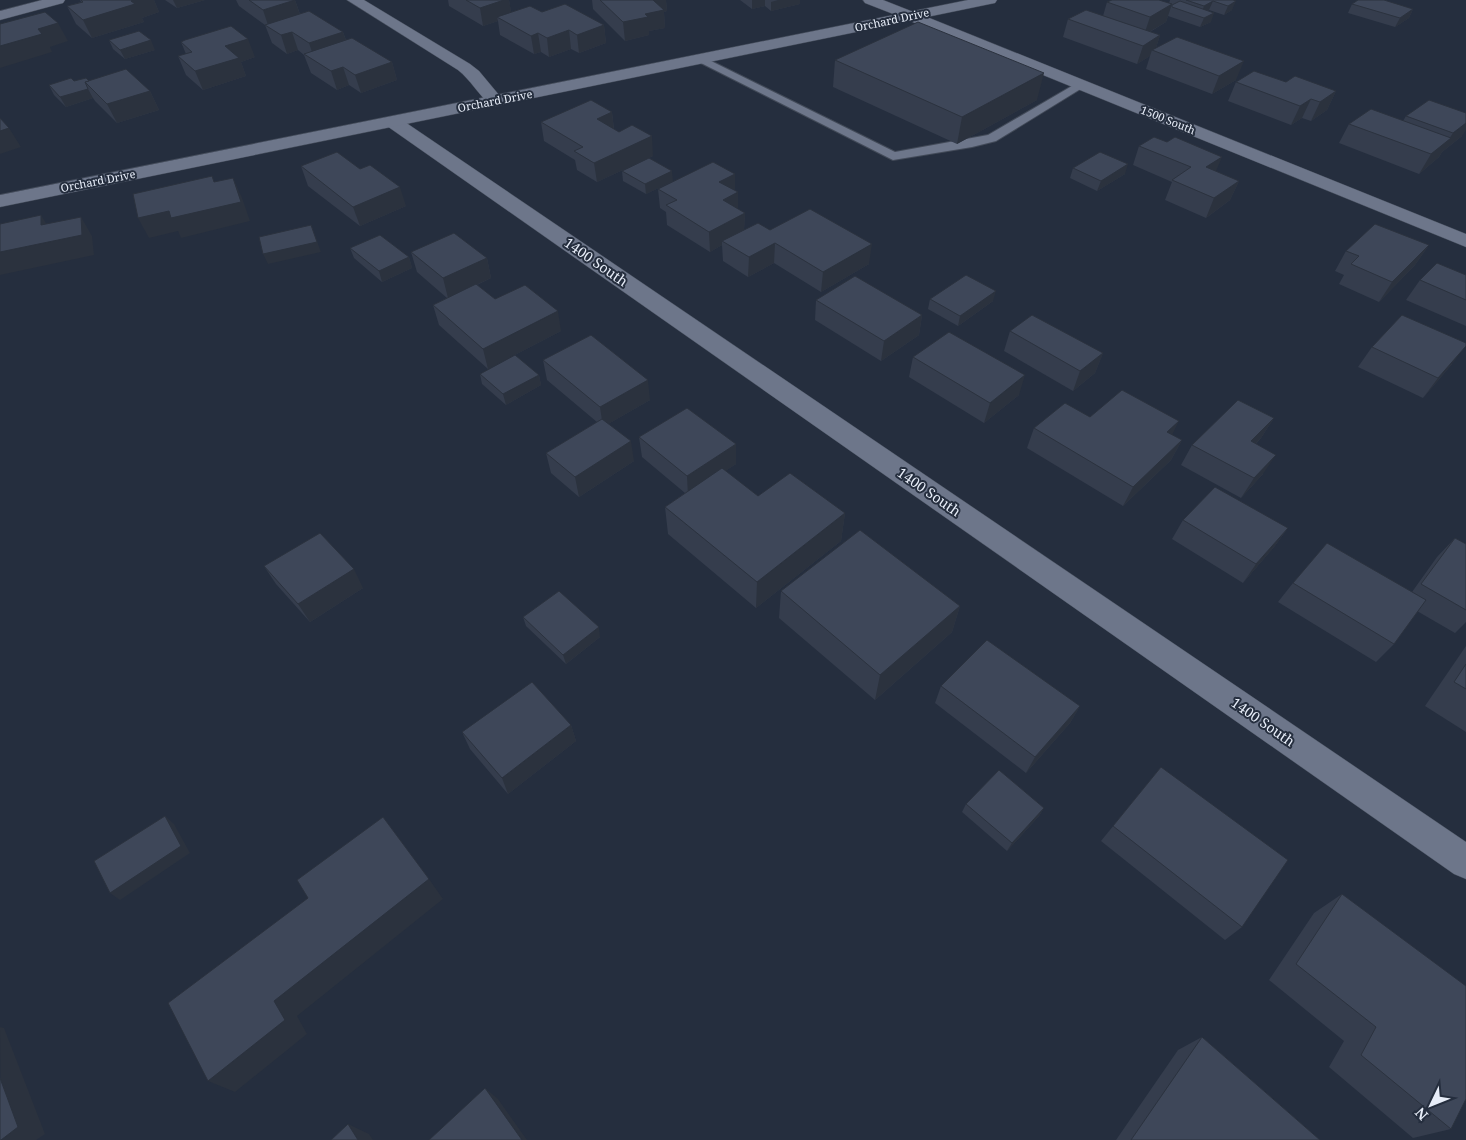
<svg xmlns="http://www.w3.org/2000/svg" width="1466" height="1140" font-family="'Noto Serif',serif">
<rect width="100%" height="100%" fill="#252e3e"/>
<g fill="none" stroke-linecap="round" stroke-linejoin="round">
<defs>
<path id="lane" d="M701,56l194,96 93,-17 89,-52 4,-1 6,3 -91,56 -24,6 -79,13 -196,-99 -1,-2 1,-2z"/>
<g id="street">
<path d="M42,0h23l-2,3 -63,17v-9z"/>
<path d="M347,0h17l106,64 9,7 25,30 -2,4c-4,1 -9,2 -12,-1 -10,-7 -20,-25 -32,-34z"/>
<path d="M863,0h20l33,13 2,3 -2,3h-10l-41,-16z"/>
<path d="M393,117l6,1 1067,724v37l-12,-5 -1067,-748 -3,-4 3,-4z"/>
</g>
<path id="secondary" d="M968,0h29l-2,3 -5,1 -63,13 539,217v13l-556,-226 -910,186v-12z"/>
</defs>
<use href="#lane" stroke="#424a58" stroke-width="2"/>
<use href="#street" stroke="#424a58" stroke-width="1"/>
<use href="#secondary" stroke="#424a58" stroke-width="1"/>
<use href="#lane" fill="#6d768a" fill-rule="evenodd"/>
<use href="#street" fill="#6d768a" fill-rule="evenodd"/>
<use href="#secondary" fill="#6d768a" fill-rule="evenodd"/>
</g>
<g fill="#353d4d">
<path d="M80,0h74l5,12 -17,6 2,4 -52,16 -16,-14 -9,-18 14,-4z"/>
<path d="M165,0h40l-28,8z"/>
<path d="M236,0h59l5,14 43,18 3,8 46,22 5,18 -36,13 -12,-8 -12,5 -26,-17 -7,-18 -6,-5 -11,4 -15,-11 -7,-18 -26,-19z"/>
<path d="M448,0h61l2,12h31l62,13 2,18 -27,10 -8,-4 -22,8 -8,-5 -7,2 -34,-19 -2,-14 -15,5 -34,-20z"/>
<path d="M592,0h74l1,11 -3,1 1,16 -16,3v4l-24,6 -32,-32z"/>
<path d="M740,0h60v4l-29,7 -6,-5 -13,3z"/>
<path d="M1170,0h63l-1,10 -8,5 -15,-5 -1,1 3,11 -11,5 -32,-11 -2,6 -16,10 10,3 -4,13 80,32 -24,14 -66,-25 4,-13 -13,8 -74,-27 5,-18 35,-3 4,-14 62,1z"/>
<path d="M1352,4l61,5 -4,9 -14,9 -47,-14z"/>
<path d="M109,40l46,10 -30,9 -12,-10z"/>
<path d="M181,42l74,15 -14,5 5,14 -43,14 -17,-15 -8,-19 8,-2z"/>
<path d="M835,60l202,40 -80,44 -124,-57z"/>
<path d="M74,81h15l61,10 9,19 -42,13 -22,-22 -2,-3 -27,9 -12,-12 -5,-10z"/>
<path d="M1236,82h50l50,9 -9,19 -16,11 -9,-3 -11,7 -63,-24z"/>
<path d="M612,112l2,17 39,27 -56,26 -20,-12 -2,-10 -31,-19 -3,-19z"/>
<path d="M1406,116l56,20 -20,16 -3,5 -20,17 -80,-31 10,-19 54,-3z"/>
<path d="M1139,146l100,35 -9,19 -24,18 -41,-18 7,-18 -39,-17z"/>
<path d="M301,166l105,40 -46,20 -52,-40z"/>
<path d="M1073,168l52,6 -28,17 -27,-13z"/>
<path d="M622,171l51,10 -27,13 -23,-13z"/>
<path d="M658,189l77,2 3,18 7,4 -1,17h26l99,34 -48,28 -47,-29 -26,14 -25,-16 -1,-16 -12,7 -43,-27 -1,-13 -6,-4z"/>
<path d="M1429,245l-14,20 -36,37 -40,-18 5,-9 -9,-4 11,-20z"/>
<path d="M350,248l59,9 3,11 -30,14 -28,-24z"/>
<path d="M411,252l76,6 4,20 -14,7 18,14 66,32 -73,38 -49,-44 -6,-20 14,-7 -30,-26z"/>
<path d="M1466,275v51l-60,-26 14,-20z"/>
<path d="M930,299l63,2 -35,25 -30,-17z"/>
<path d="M816,300l106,15 -3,20 -38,26 -66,-41z"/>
<path d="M1010,331l93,22 -8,20 -22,18 -69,-40z"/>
<path d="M1372,347l80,17 -29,34 -65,-31z"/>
<path d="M913,357l106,38 -35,28 -75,-46z"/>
<path d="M543,360l107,40 -42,24 26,37 -55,36 -28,-24 -5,-20 51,-31 -50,-42z"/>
<path d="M480,374l59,1 2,10 -35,20 -24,-21z"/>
<path d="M1090,417l82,18 10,5 -11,20 -48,46 -96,-58 7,-20z"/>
<path d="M1274,418l-13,20 -5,6 7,30 -22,24 -60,-33 11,-20z"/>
<path d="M639,437l97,7v20l-11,7 33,25 87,17 -4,28 -85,67 -88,-74 -3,-27 20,-14 -43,-36z"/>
<path d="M1183,520l105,8 -14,19 -31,36 -71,-44z"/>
<path d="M1455,538l11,6v78l-11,11 -38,-22 -23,33 -18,18 -98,-60 15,-19 119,9 25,-35z"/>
<path d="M264,566l99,22 -53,34 -34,-38z"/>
<path d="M781,591l179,15 -8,26 -77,68 -96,-82z"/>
<path d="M523,617l77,20 -34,27 -40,-38z"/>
<path d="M1466,646v86l-41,-26z"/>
<path d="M941,686l139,20 -10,17 -44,50 -91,-70z"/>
<path d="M571,725l5,16 -68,53 -38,-45 -8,-17z"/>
<path d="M1161,767l81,160 -17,13 -124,-99z"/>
<path d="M966,804l78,4 -5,8 -32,35 -45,-39z"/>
<path d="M1342,894l109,235 -38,9 -84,-71 15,-26 -75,-61 45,-67z"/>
<path d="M1202,1037l118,103h-204l62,-90z"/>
</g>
<g fill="#2b323e">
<path d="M134,0h20l5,12 -17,6 2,4 -52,16 -9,-18z"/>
<path d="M173,0h32l-28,8z"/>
<path d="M295,0l6,18 -32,10 -6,-18z"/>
<path d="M504,0h5l3,16 -15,1 1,4 -15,5 -3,-18z"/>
<path d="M650,0h16l1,11 -3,1 1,16 -16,3v4l-24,6 -2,-19z"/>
<path d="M752,0h13v6l-13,3z"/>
<path d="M778,0h22v4l-29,7v-9z"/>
<path d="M1213,1l-4,9 -8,5 3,-9z"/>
<path d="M1236,1l-4,9 -8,5 4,-9z"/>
<path d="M1172,4l-6,18 -22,13 6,-18z"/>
<path d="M1413,9l-4,9 -14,9 5,-9z"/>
<path d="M1214,13l-3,9 -11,5 4,-9z"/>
<path d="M58,23l10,18 -18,6 2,5 -52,16v-22l38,-17z"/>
<path d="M604,25l2,18 -27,10 -2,-18z"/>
<path d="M569,30l2,19 -22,8 -2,-19z"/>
<path d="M292,32l6,18 -11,4 -6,-19z"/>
<path d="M343,32l6,18 -34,11 -6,-18z"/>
<path d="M538,33l3,19 -7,2 -3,-18z"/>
<path d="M1160,35l-5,16 -3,-1 -2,6 -13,8 6,-18z"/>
<path d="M248,39l7,18 -14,5 5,14 -43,14 -8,-19 30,-25z"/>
<path d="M151,40l4,10 -30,9 -5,-9z"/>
<path d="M1244,61l-8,19 -24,14 7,-18z"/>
<path d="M392,62l5,18 -36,13 -6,-18z"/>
<path d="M343,67l6,18 -12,5 -6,-19z"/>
<path d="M1044,73l-7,27 -80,44 5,-27z"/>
<path d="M88,89l5,9 -27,9 -6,-10z"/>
<path d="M150,91l9,19 -42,13 -10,-19z"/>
<path d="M1336,91l-9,19 -16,11 9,-19z"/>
<path d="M1311,99l-9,19 -11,7 9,-19z"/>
<path d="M612,112l2,19 -17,-12z"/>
<path d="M1466,123v7l-4,6 -20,16 -3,5 -20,17 12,-20 18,-15 4,-6z"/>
<path d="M9,128l12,19 -21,7v-23z"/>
<path d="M652,136l1,20 -56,26 -3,-19z"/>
<path d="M1222,157l-8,19 -8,-9z"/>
<path d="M1128,164l-3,10 -28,17 4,-10z"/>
<path d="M672,171l1,10 -27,13 -1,-10z"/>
<path d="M735,174v20l-16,-12z"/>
<path d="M233,178l9,20 8,23 -69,17 -3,-7 -29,7 -11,-20z"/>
<path d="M1239,181l-9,19 -24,18 8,-20z"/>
<path d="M400,187l6,19 -46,20 -7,-19z"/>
<path d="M738,192v20l-15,-12z"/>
<path d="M745,213l-1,20 -22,8v4l-12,7 -1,-20z"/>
<path d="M41,215l12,20 28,-18 11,19 2,19 -94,20v-23l41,-27z"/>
<path d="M311,225l10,27 -53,12 -5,-10z"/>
<path d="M775,243l-1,20 -26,14 1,-20z"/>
<path d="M872,244l-3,20 -48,28 2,-20z"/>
<path d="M1429,245l-14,20 -36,37 13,-20z"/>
<path d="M409,257l3,11 -30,14 -3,-11z"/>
<path d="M487,258l4,20 -43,20 -5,-20z"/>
<path d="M996,291l-3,10 -35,25 2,-10z"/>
<path d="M558,311l3,20 -73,38 -5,-20z"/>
<path d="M922,315l-3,20 -38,26 3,-20z"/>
<path d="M1466,346l-14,18 -29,34 15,-20z"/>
<path d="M1103,353l-8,20 -22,18 7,-20z"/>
<path d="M539,375l2,10 -35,20 -3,-11z"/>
<path d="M1025,375l-6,20 -35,28 6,-20z"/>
<path d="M648,380l2,20 -47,27 -3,-20z"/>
<path d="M1274,418l-13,20 -22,23 12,-20z"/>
<path d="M1179,421l-10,20 -2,-9z"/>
<path d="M1182,440l-11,20 -48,46 10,-19z"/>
<path d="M631,441l3,20 -55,36 -4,-20z"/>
<path d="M736,444v20l-48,32 -1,-20z"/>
<path d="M1276,455l-13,19 -22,24 13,-20z"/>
<path d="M845,513l-4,28 -85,67 1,-26z"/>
<path d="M1288,528l-14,19 -31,36 13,-19z"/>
<path d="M354,569l9,19 -53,34 -12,-18z"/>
<path d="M960,606l-8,26 -77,68 5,-25z"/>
<path d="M599,627l1,10 -34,27 -3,-9z"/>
<path d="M1080,706l-10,17 -44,50 9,-16z"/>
<path d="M571,725l5,16 -68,53 -6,-16z"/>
<path d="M1044,808l-5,8 -32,35 5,-8z"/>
<path d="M165,816l9,8 16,29 -70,47 -10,-7z"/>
<path d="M429,879l14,20 -146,117 10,18 -72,58 -27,-11 66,-80z"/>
<path d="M0,1027l4,1 41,106 -9,6h-35z"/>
<path d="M485,1088l13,11 29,41h-5z"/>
<path d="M348,1124l21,10 4,6h-15z"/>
</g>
<g fill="#3e4759" stroke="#2b323e">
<path d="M81,0h53l-3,1 4,3 -52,16 -16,-14 16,-4z"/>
<path d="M249,0h46l-32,10z"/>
<path d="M466,0h38l-24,8z"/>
<path d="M600,0h53l11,10 -19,4 3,3 -25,5z"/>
<path d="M1112,0h47l13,4 -22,13 -43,-15z"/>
<path d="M1186,0h47l3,1 -8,5 -15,-5 -9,5z"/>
<path d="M1358,0h26l29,9 -13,9 -48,-14z"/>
<path d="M1180,1l34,12 -10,5 -32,-11v-2z"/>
<path d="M565,4l39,21 -27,10 -8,-5 -22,8 -9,-5 -7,3 -34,-19 33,-11 12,6z"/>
<path d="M1086,10l74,25 -17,11 -75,-27z"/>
<path d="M309,11l34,21 -34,11 -17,-11 -11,3 -16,-10z"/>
<path d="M45,12l13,11 -20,6 4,5 -42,12v-22z"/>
<path d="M918,22l126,51 -82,44 -127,-57z"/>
<path d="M231,26l17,13 -23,7 14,12 -44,13 -17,-15 14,-4 -11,-10 4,-2z"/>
<path d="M139,31l12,9 -31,10 -11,-10z"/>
<path d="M1177,37l67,24 -25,15 -67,-26z"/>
<path d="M352,38l40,24 -37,13 -12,-8 -12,4 -27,-17z"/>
<path d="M126,69l24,22 -43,13 -22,-22z"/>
<path d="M1254,71l32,11 9,-6 41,15 -16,11 -9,-3 -11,7 -64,-24z"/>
<path d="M71,78l3,3 12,-3 3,3 -4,1 3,7 -28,8 -11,-12z"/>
<path d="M591,100l21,12 -15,7 22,13 13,-7 20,11 -58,27 -20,-12 9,-4 -42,-25z"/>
<path d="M1429,100l37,13v10l-13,10 -47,-17z"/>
<path d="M1371,109l80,29 -20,16 -82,-30z"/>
<path d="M0,118l9,10 -9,3z"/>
<path d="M1154,137l13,5 8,-5 47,20 -16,10 33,14 -25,17 -42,-18 19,-13 -52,-21z"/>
<path d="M337,152l23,17 10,-4 30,22 -47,20 -52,-41z"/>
<path d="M1100,152l28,12 -27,17 -28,-13z"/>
<path d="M649,158l23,13 -27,13 -23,-13z"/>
<path d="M713,162l22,12 -16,8 19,10 -15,8 22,13 -36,19 -43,-27 11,-5 -19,-11z"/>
<path d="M212,176l2,6 19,-4 8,24 -70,16 -2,-7 -31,7 -5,-24z"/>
<path d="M810,209l62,35 -49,28 -48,-29 -26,14 -27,-16 36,-18 12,7z"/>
<path d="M41,215v10l40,-8 1,18 -82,17v-28z"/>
<path d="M1375,224l54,21 -37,37 -41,-18 8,-8 -13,-5z"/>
<path d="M311,225l6,17 -54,12 -4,-17z"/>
<path d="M454,233l33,25 -44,20 -32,-26z"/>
<path d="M380,235l29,22 -30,14 -29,-23z"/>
<path d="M1437,263l29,12v25l-46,-20z"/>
<path d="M966,275l30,16 -36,25 -30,-17z"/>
<path d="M855,276l67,39 -38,26 -68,-41z"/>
<path d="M476,284l19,15 30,-14 33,26 -75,38 -50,-44z"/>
<path d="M1032,315l71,38 -23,18 -70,-40z"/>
<path d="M1402,315l64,28v3l-28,32 -66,-31z"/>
<path d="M949,332l76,43 -35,28 -77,-46z"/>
<path d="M591,335l57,45 -48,27 -57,-47z"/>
<path d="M515,355l24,20 -36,19 -23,-20z"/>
<path d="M1122,390l57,31 -12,11 15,8 -49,47 -99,-59 31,-25 25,14z"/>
<path d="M1238,400l36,18 -23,23 25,14 -22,23 -62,-33z"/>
<path d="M687,408l49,36 -49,32 -48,-39z"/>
<path d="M602,419l29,22 -56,36 -29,-24z"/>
<path d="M722,468l36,28 32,-23 55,40 -88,69 -92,-75z"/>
<path d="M1215,487l73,41 -32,36 -73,-44z"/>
<path d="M860,530l100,76 -80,69 -99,-84z"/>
<path d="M320,533l34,36 -56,35 -34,-38z"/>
<path d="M1455,538l11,6v66l-45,-26z"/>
<path d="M1327,543l99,57 -32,44 -101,-61z"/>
<path d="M559,591l40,36 -36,28 -40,-38z"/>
<path d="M987,640l93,66 -45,51 -94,-71z"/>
<path d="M1466,664v25l-12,-7z"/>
<path d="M532,682l39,43 -69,53 -40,-46z"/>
<path d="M1161,767l127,93 -46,67 -129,-101z"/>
<path d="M999,770l45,38 -32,35 -46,-39z"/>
<path d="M165,816l16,30 -71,47 -16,-32z"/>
<path d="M383,817l46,62 -155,122 11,19 -77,61 -40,-78 140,-105 -11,-18z"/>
<path d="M1342,894l124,92v113l-15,30 -90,-74 15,-28 -80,-63z"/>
<path d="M1202,1037l118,103h-189z"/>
<path d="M0,1078l18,49 -17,13h-1z"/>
<path d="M485,1088l37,52h-93z"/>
<path d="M348,1124l10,16h-27z"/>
</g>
<g text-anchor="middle" stroke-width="4" stroke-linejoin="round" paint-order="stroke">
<g font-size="11" fill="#e7edf8" stroke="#252e3e">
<text transform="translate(892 20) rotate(-12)" y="4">Orchard Drive</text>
<text transform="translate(495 101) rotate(-11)" y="4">Orchard Drive</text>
<text transform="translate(1168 120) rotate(22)" y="4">1500 South</text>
<text transform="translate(98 181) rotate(-11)" y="4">Orchard Drive</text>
</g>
<g font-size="14" fill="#e7edf8" stroke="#252e3e">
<text transform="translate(596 262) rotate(35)" y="5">1400 South</text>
<text transform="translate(929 492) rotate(35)" y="5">1400 South</text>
<text transform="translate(1263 722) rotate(35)" y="5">1400 South</text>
</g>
</g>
<g transform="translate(1431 1105) rotate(227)" stroke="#252e3e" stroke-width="4" paint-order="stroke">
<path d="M0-4L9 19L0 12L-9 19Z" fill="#e7edf8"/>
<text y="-8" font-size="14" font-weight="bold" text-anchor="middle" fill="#e7edf8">N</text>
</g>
</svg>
